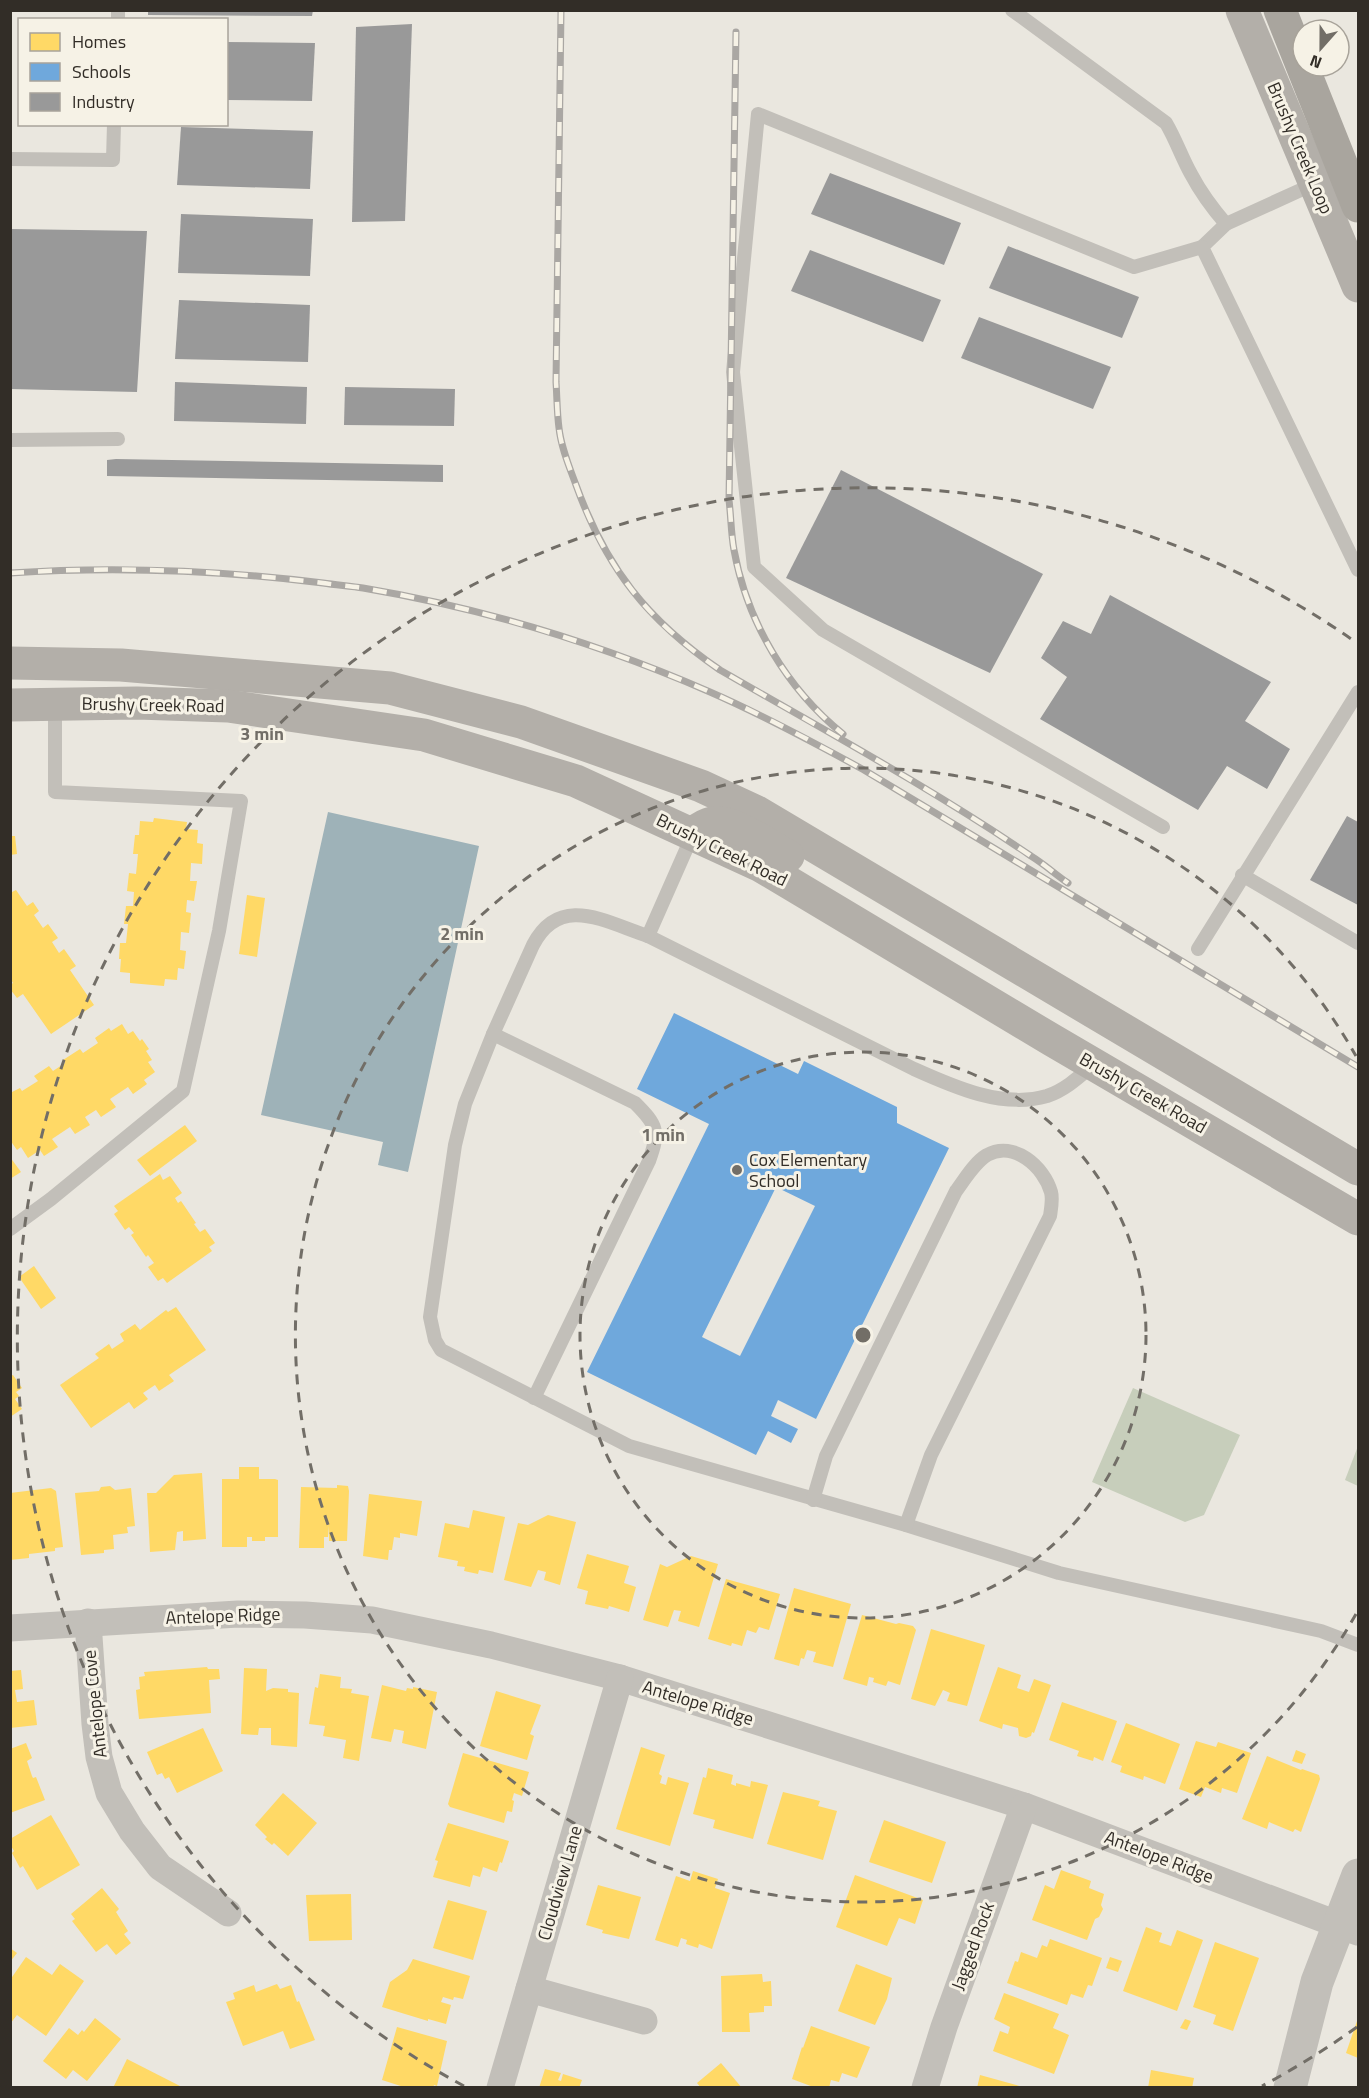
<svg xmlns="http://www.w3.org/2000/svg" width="1369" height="2098" font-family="'Titillium Web',sans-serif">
<rect width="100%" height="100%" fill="#eae7df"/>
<g fill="#c7cebb">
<path d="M1133,1388l107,47 -36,80 -19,7 -93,-40z"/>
<path d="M1358,1446v40l-13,-6z"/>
</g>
<path fill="#9eb2b8" d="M328,812l151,34 -71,326 -30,-7 5,-23 -122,-27z"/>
<g fill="#ffd966">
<path d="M154,818l33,4 -1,7 12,1 -1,13 6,1 -1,20 -11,-1 -1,18h7l-3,20 -7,-1 -1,12 5,1 -2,20 -8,-1 -1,18 6,1 -2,18 -6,-1 -1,12 -12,-1 -1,7 -34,-3v-10l-10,-1 1,-13h-2l1,-16h6l2,-19h-4l2,-18h7l1,-14 -7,-1 2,-18 7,1 2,-20h-5l2,-19h4l1,-14 13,1z"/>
<path d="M10,836h5l2,18 -7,1z"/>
<path d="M16,890l11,16 6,-4 6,9 -5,4 9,13 5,-4 10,14 -6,4 7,11 5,-4 12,17 -6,4 24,35 -43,29 -28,-40 -6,4 -7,-9v-4l3,-2 -3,-5v-85z"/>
<path d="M247,895l18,3 -8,59 -18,-3z"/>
<path d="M122,1024l6,10 5,-3 7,10 2,-2 7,10 -3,2 6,9 -4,2 7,10 -11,8 3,4 -14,10 -5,-7 -18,12 6,8 -15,10 -5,-7 -11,7 5,8 -15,9 -5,-7 -18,12 6,8 -14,9 -4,-6 -12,8 -7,-11 -4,3 -7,-10v-47l10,-5 2,3 16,-10 -4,-5 15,-10 4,5 12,-8 -2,-3 17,-11 3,4 15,-10 -3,-5 14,-10 2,3z"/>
<path d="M185,1125l12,16 -47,35 -13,-16z"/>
<path d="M10,1157l11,15 -11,7z"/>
<path d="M160,1174l3,6 7,-4 12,17 -7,5 3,5 3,-2 15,22 -2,1 6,8 5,-3 10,14 -6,4 3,4 -45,32 -4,-5 -5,3 -10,-14 6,-4 -6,-8 -2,2 -15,-22 3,-2 -5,-6 -4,3 -11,-16 4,-3 -4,-5z"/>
<path d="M34,1266l22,32 -15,11 -22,-32z"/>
<path d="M176,1307l30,43 -37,25 5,6 -15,10 -4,-6 -12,8 5,6 -14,10 -5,-7 -38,26 -31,-43 39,-27 -4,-4 14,-10 3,5 12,-8 -4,-7 15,-10 5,6 26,-20 2,2z"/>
<path d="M13,1375l9,13 -6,4 3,4 -4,3 7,10 -12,8v-41z"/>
<path d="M239,1467h20v12h16l3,1v57h-13v4h-13v-4h-5v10h-25v-68h17z"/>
<path d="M202,1473l4,66 -23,2v-10l-6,1 -2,18 -25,2 -3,-59h9l18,-18z"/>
<path d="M337,1485l11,1 1,5 -2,50h-18v-15l-1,11h-4v11h-25l2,-61 36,1z"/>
<path d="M110,1486l5,4 16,-2 4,38 -8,1 1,6 -15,2 1,14 -10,1v3l-23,2 -6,-62 24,-2 2,-4z"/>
<path d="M51,1488l5,3 7,56 -8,1v3l-26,3v4l-19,2v-67z"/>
<path d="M369,1494l53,7 -5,35 -17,-3v5l-6,-1 -2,13h-3l-1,10 -25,-4z"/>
<path d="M473,1510l32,7 -12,56 -14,-3 -1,4 -14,-3 1,-4 -8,-1 1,-5 -20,-4 7,-34 24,5z"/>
<path d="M548,1515l28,7 -16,63 -16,-5 2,-8 -8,-2 -7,17 -27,-7 14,-57 10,2z"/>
<path d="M587,1554l42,12 -5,17 12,4 -7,25 -20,-6 -1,3 -23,-5 3,-13 -11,-3z"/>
<path d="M691,1556l27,8 -19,63 -21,-6 3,-10 -7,-1 -6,17 -25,-7 17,-56 7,3z"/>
<path d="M726,1579l54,15 -11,36 -10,-3 -3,6 -9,-3 -5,16 -10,-3 -1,3 -23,-7z"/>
<path d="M794,1588l57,16 -18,63 -20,-5 3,-10 -9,-2 -3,9 -3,-1 -2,8 -25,-7z"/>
<path d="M862,1615l34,9 3,-1 14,3 3,4 -16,55 -12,-4 -2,5 -13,-4 1,-4 -5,-1 -2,9 -24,-7z"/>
<path d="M931,1629l54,16 -18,61 -20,-5 3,-8 -7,-3 -8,16 -24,-7z"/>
<path d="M207,1667l1,2h11l1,10 -11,1 2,33 -72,6 -3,-29 4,-1 -1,-12 6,-1 -1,-4z"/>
<path d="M998,1667l23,8 -4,13 12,4 5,-13 17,6 -17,48 -2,-1 -1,4 -5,2 -7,-2 -1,-8 -15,-4 -1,5 -23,-8z"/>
<path d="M244,1668l23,1 -1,22 7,-3 15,1v3l11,1 -2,54 -26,-2v-17h-12l-1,7 -17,-1z"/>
<path d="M21,1670l2,19 -8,1 2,12 17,-2 3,25 -27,3v-57z"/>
<path d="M320,1674l21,3 -1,11 12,1 -1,4 18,3 -10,65 -16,-3 3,-18 -23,-4 2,-10 -16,-2 6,-37 3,1z"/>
<path d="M382,1685l24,6 1,-3 6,1v-2l24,5 -11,57 -24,-6 2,-12 -10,-2 -3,13 -20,-4z"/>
<path d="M496,1691l45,14 -11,29 4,2 -7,24 -47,-14z"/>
<path d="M1062,1702l55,19 -14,40 -9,-4 -1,4 -16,-5 2,-5 -30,-11z"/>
<path d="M1126,1723l54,21 -15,40 -21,-8 -1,4 -23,-8 2,-6 -11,-4z"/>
<path d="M203,1728l20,43 -46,22 -8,-16 -4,2 -3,-6 -5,2 -10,-23z"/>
<path d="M1196,1741l20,6 2,-5 33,11 -14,40 -15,-5 -1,5 -16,-6 -4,10 -22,-8z"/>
<path d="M26,1743l6,15 -5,3 5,15 1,2 3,-1 9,23 -35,13v-64z"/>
<path d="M641,1747l24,8 -6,19 3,2 -2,7 6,2 2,-8 21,6 -19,63 -54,-17z"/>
<path d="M1296,1750l10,4 -4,10 -10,-3z"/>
<path d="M463,1753l66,19 -7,24 -8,-3 -2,7 2,1 -2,11 -5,-1 -3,12 -54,-16 -2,-3z"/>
<path d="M1267,1756l34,14 1,-1 17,6 1,4 -19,53 -6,-3 -2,3 -24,-10 -2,7 -25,-10z"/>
<path d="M708,1768l25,7 -2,9 5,2v-3l14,4 1,-6 17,4 -15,54 -40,-11 2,-8 -22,-6 10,-37 3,1z"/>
<path d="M783,1792l37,9 -2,5 19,5 -14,49 -56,-16z"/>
<path d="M283,1793l34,30 -29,33 -14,-13 -2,2 -7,-6 2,-2 -12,-12z"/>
<path d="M51,1815l29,50 -43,25 -14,-24 -3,2 -8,-15 2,-2 -4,-7v-5z"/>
<path d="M884,1820l62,22 -14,41 -63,-21z"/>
<path d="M448,1823l61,18 -7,22 -2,-1 -3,10 -14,-5 -3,10 -7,-2 -3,12 -37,-10 5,-16 -3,-1z"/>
<path d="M1061,1870l30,11 -2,7 15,6 -3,11 2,4 -4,8 -4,2 -8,21 -55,-20 13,-35 9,4z"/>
<path d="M693,1871l25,8 -3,9 15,5 -18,56 -13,-5 -1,4 -12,-4 1,-4 -6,-2 -3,9 -23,-7 21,-64 14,5z"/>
<path d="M855,1875l68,25 -8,24 -16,-6 -12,28 -51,-19z"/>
<path d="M598,1885l43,12 -12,42 -27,-6 1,-3 -17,-5z"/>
<path d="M102,1888l17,21 -3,3 12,19 -4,3 7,9 -15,12 -9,-11 -11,8 -24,-31 3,-2 -4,-5z"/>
<path d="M351,1894l1,46 -43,1 -3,-46z"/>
<path d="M448,1900l39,11 -14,49 -40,-12z"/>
<path d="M1146,1927l16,6 -3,9 12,4 6,-16 26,10 -26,71 -54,-20z"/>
<path d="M1050,1939l52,19 -10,28 -4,-1 -5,13 -12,-4 -4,11 -60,-22 8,-22 3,1 3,-10 16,6 5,-13 5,2z"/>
<path d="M1215,1942l44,16 -26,73 -20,-7 3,-9 -23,-8z"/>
<path d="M10,1948l7,5 -7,9z"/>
<path d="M26,1957l26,18 8,-11 24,17 -38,55 -29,-21 -7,9v-44z"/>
<path d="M1110,1957l12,4 -4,11 -12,-4z"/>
<path d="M413,1959l57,17 -7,23 -9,-2 -1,3 -10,-3 -2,5 10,3 -5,19 -18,-5v2l-46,-14 8,-25 17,-12z"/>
<path d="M856,1964l36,14 -5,21 -12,26 -37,-14z"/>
<path d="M762,1974l1,8 8,-1 1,25h-8v6l-15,1 1,19h-28l-1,-56z"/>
<path d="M277,1984l3,5 11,-4 6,17 2,-1 16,39 -25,9 -7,-18 -40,15 -17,-44 9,-3 -2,-6 21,-8 2,7z"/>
<path d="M1004,1993l55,21 -6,14 16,7 -15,39 -61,-23 7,-20 8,3 2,-7 -16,-8z"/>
<path d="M95,2018l26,21 -34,42 -14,-11 -7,9 -23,-18 26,-33 9,7 4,-5 2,2z"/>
<path d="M1358,2018v40l-12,-5z"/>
<path d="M1185,2019l6,2 -4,9 -7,-2z"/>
<path d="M811,2026l59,21 -13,31 -15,-5 -3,9 -8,-2 -2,8h-13l-24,-9 10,-32 1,1z"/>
<path d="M397,2027l50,14 -10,45 -3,-1 -1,3h-26l-25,-8z"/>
<path d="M127,2059l53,27 -1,2h-66z"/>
<path d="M721,2063l21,25h-41l-4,-5z"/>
<path d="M545,2069l16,4 -3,7 3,1 2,-7 19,6 -3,8h-40z"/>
<path d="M1151,2070l43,8 -2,10h-44z"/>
<path d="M980,2075l43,12v1h-46z"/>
</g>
<path fill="#6fa8dc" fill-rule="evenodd" d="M674,1013l124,61 6,-13 93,46v16l52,25 -133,271 -38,-19 -7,16 27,13 -7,14 -23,-12 -12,24 -169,-83 122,-248 -72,-35zM776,1187l39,19 -75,150 -38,-19z"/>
<g fill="#999">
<path d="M148,10h165l-1,6 -164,-1z"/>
<path d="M412,24l-7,197 -53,1 4,-195z"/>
<path d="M226,42l89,1 -3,58 -86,-1z"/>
<path d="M181,127l132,4 -3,58 -133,-4z"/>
<path d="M830,173l131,50 -17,42 -133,-51z"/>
<path d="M181,214l132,5 -3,57 -132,-3z"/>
<path d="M10,229l137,2 -10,161 -127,-3z"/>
<path d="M1008,246l131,51 -17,41 -133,-50z"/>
<path d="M810,250l131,50 -18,42 -132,-51z"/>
<path d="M179,300l131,5 -2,57 -133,-3z"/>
<path d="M979,317l132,50 -18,42 -132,-51z"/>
<path d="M175,382l132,5 -1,37 -132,-3z"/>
<path d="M345,387l110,2 -1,37 -110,-1z"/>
<path d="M116,459l327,6v17l-336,-6v-16z"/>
<path d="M841,470l202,104 -53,99 -204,-95z"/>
<path d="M1110,595l161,87 -26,39 45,28 -23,40 -40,-23 -29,44 -158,-91 27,-42 -26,-19 22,-37 28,13z"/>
<path d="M1347,816l11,6v83l-48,-25z"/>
</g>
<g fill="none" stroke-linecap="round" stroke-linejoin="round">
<g stroke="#c2bfb9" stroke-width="14">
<path d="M1012,10l154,113c10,17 16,35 25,51 10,19 22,35 35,50"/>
<path d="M118,20v-10"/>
<path d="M10,159l103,1 1,-36"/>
<path d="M1314,184l-88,40 -24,23 156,323"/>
<path d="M10,440l108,-1"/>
<path d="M1163,827l-340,-197 -69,-63 -21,-195 25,-258 376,153 68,-20"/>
<path d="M693,834l-45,102 266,133c40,18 89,40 133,27 18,-6 32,-19 46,-31"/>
<path d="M1242,875l116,68"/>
<path d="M648,936c-43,-14 -88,-43 -115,9l-40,89 -28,70 -10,41 -25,172 5,23 6,10 188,96 277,79 153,48 262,58 37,14"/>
<path d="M1198,949l160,-257"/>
<path d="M493,1034l142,69c22,22 25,28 14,58l-115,237"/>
<path d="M10,1229l41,-30 132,-108 36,-160 22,-130 -186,-9v-88"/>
<path d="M813,1500l13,-44 130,-265c9,-12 18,-28 31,-36 27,-15 57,12 64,37 2,7 0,17 -1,24l-119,239 -25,70"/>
</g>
<g stroke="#c2bfb9" stroke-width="27">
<path d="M88,1622l7,102 4,33 10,36 23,38 28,36 68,46"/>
<path d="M10,1628l228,-14 67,1 67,5 119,25 129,33 404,128 334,126"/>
<path d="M529,1989l115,32"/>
<path d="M500,2088l120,-410"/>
<path d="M925,2088l19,-61 80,-221"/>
</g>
<path stroke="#c2bfb9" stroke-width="33" d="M1290,2088l27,-106 41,-107"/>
<g stroke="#b3afa9" stroke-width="33">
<path d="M1242,10l116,276"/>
<path d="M10,663l111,2 269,23 131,34 180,64 56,26 601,357"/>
<path d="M10,705l127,-2 91,3 196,29 152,46 185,85 291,174 306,179"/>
<path d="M699,829c7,-5 14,-8 23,-6 21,4 47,23 66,33"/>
</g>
<path stroke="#a9a59e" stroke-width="33" d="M1280,10l78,196"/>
<defs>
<g id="rail">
<path d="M561,10l-5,372c1,15 1,31 3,46 2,19 10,38 17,57 30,83 71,135 144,185 104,60 211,118 311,186 13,8 24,18 37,27"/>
<path d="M736,32l-7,468c2,16 2,34 5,50 13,72 53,139 109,184"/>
<path d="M10,573c106,-7 208,-3 313,10 13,2 27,3 40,5 119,20 237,56 347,104 53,23 103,50 154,78l494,297"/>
</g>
</defs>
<use href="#rail" stroke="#aaa7a3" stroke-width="7"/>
<use href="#rail" stroke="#f6f2e6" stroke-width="4.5" stroke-dasharray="14" stroke-linecap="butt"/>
</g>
<g fill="none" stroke="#726e67" stroke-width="3" stroke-dasharray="10 8">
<circle cx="863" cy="1335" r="283"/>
<path d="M1356 1614A567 567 0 1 1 1356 1056"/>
<path d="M1357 2027A850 850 0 0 1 1262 2086M464 2086A850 850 0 1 1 1357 643"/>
</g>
<circle fill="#726e67" stroke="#f6f2e6" stroke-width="2" cx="737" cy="1170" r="6"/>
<g text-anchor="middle" stroke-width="6" stroke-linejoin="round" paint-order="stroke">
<g font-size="18" fill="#322d27" stroke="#f6f2e6">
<text transform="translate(1300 148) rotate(67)" y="6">Brushy Creek Loop</text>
<text transform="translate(153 705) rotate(1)" y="6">Brushy Creek Road</text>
<text transform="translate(722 850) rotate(26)" y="6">Brushy Creek Road</text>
<text transform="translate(1143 1093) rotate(30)" y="6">Brushy Creek Road</text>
<text transform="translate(223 1616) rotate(-2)" y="6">Antelope Ridge</text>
<text transform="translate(698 1703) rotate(17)" y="6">Antelope Ridge</text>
<text transform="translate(95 1704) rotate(-96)" y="6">Antelope Cove</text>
<text transform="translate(1159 1857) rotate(21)" y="6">Antelope Ridge</text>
<text transform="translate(560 1883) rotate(-74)" y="6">Cloudview Lane</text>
<text transform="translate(973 1946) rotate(-70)" y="6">Jagged Rock</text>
</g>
<g font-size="18" fill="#322d27" stroke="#f6f2e6" text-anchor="start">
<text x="749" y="1166">Cox Elementary<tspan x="749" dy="21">School</tspan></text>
</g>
</g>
<circle cx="863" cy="1335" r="9" fill="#726e67" stroke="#f6f2e6" stroke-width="3"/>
<g font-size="18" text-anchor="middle" font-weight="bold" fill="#726e67" stroke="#f6f2e6" stroke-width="6" stroke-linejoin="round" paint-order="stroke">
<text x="262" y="740">3 min</text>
<text x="462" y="940">2 min</text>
<text x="663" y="1141">1 min</text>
</g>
<rect width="1369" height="2098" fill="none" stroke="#322d27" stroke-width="24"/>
<rect x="18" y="18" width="210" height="108" fill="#f6f2e6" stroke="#a8a39a" stroke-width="1.5"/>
<rect x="30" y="33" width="30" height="18" fill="#ffd966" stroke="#a8a39a" stroke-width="1.5"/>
<text x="72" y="48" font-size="18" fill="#322d27">Homes</text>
<rect x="30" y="63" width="30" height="18" fill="#6fa8dc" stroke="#a8a39a" stroke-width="1.5"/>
<text x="72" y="78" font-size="18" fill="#322d27">Schools</text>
<rect x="30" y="93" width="30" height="18" fill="#999999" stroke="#a8a39a" stroke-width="1.5"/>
<text x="72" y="108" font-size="18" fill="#322d27">Industry</text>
<g transform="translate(1321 48) rotate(201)"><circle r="28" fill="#f6f2e6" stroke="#a8a39a" stroke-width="1.5"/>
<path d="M0-4.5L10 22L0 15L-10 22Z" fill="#726e67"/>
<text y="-9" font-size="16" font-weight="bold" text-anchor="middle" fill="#322d27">N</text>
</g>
</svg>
